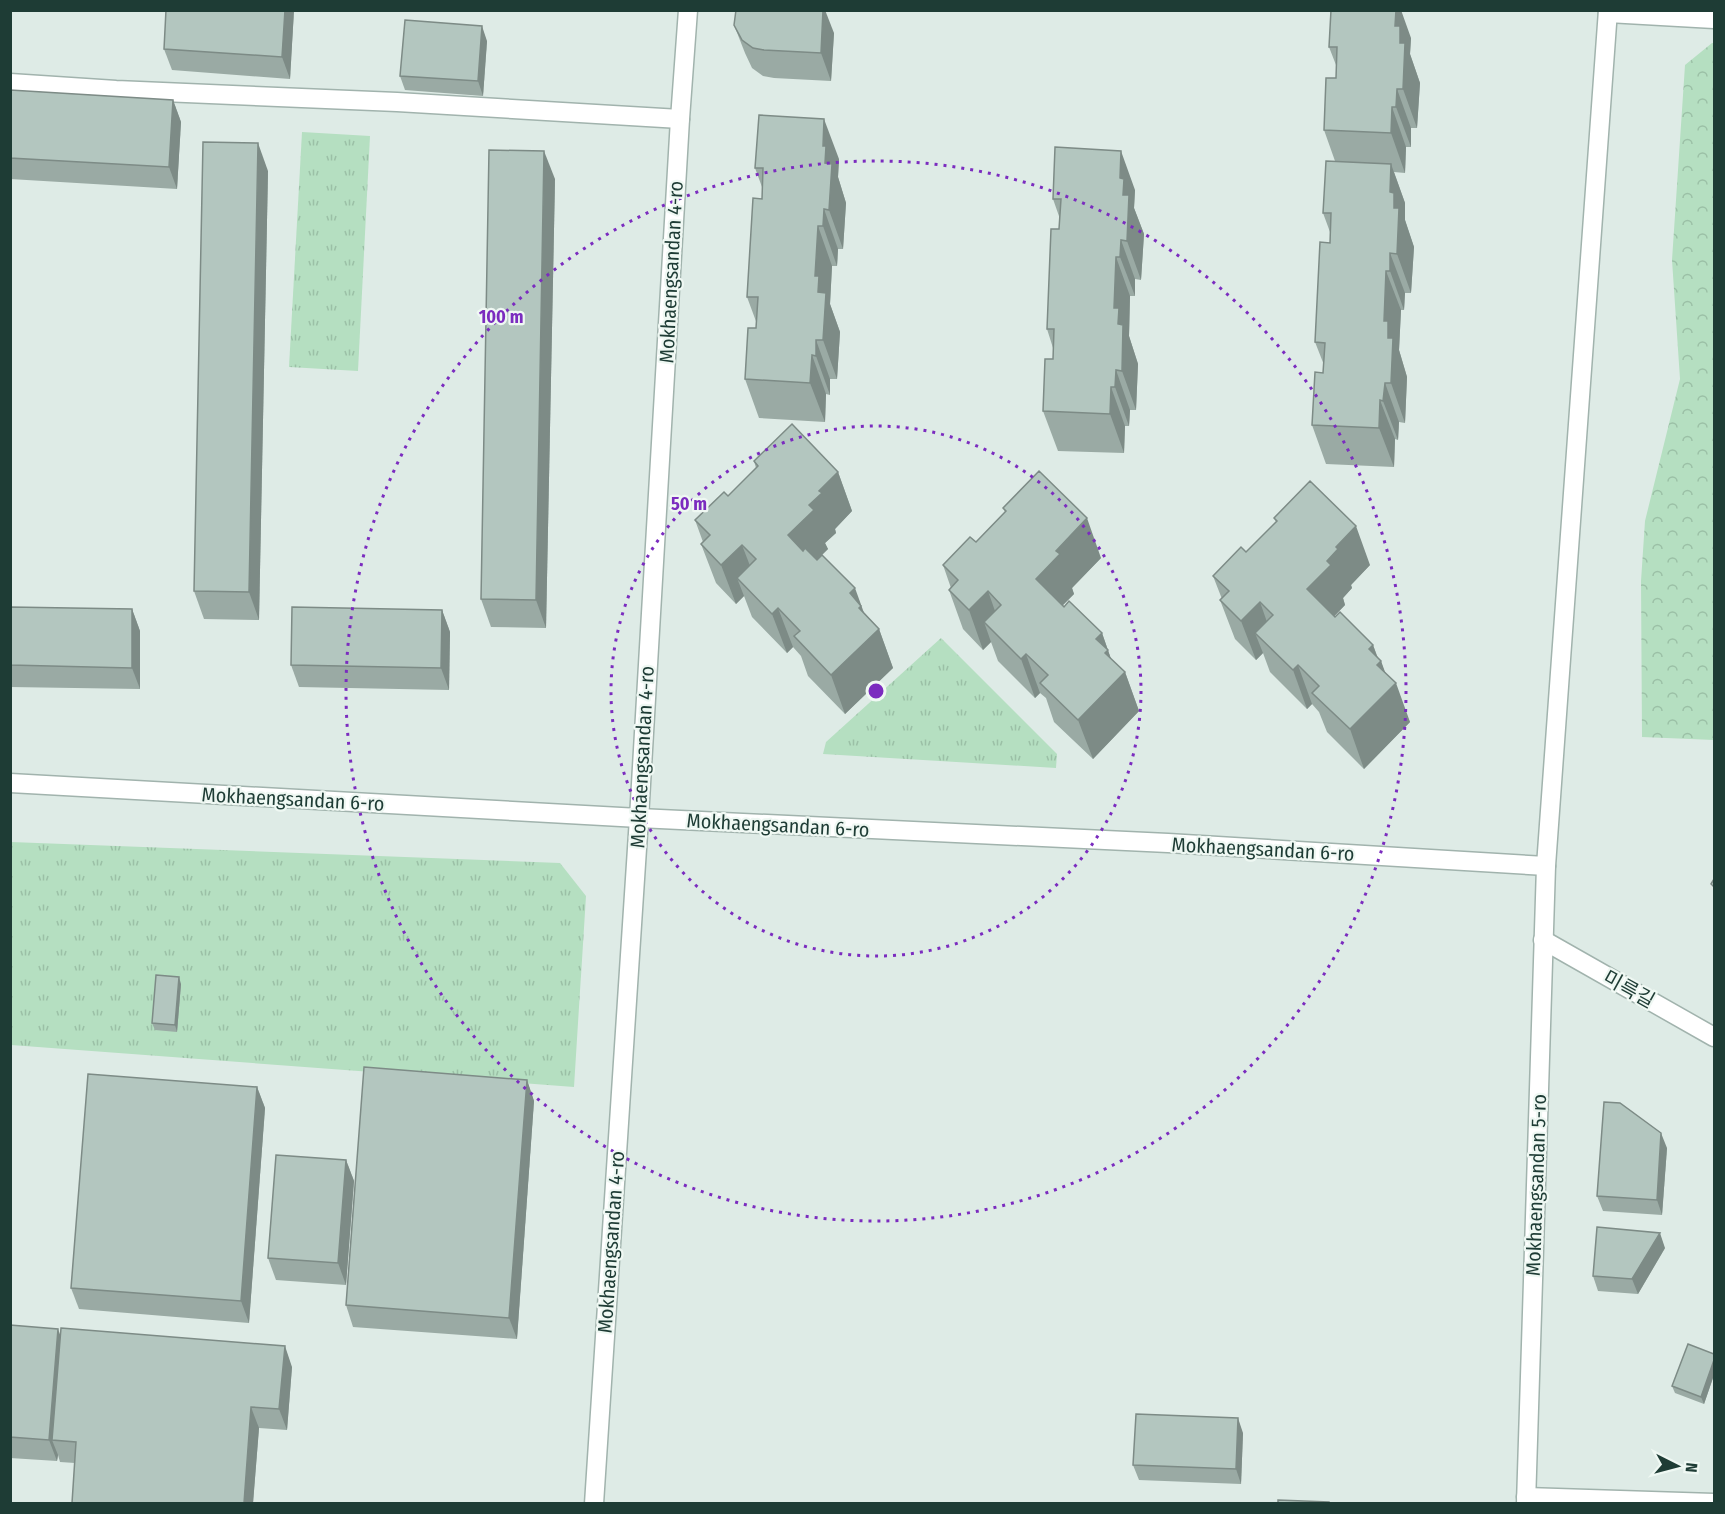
<svg xmlns="http://www.w3.org/2000/svg" width="1725" height="1514" font-family="'Fira Sans Condensed','Noto Sans KR',sans-serif">
<defs>
<pattern id="forest-crowns" width="20" height="18" patternUnits="userSpaceOnUse" patternTransform="scale(1.5)"><rect width="20" height="18" fill="#b5dfc1"/><path d="M2 6a3 3 0 1 1 6 0M12 15a3 3 0 1 1 6 0" fill="none" stroke="#9bc0a6"/></pattern>
<pattern id="park-tufts" width="24" height="20" patternUnits="userSpaceOnUse" patternTransform="scale(1.5)"><rect width="24" height="20" fill="#b5dfc1"/><path d="M3 7l-1-3M5 7V3M7 7l1-3M15 17l-1-3M17 17v-4M19 17l1-3" fill="none" stroke="#9bc0a6"/></pattern>
</defs>
<rect width="100%" height="100%" fill="#deebe6"/>
<path fill="url(#forest-crowns)" d="M1712,43h2v697l-72,-3 -1,-156 4,-60 35,-142 -8,-119 13,-195z"/>
<g fill="url(#park-tufts)">
<path d="M302,132l68,4 -12,235 -69,-4z"/>
<path d="M941,638l116,116 -1,14 -233,-14 3,-12z"/>
<path d="M11,842l549,21 26,33 -12,191 -563,-42z"/>
</g>
<g fill="none" stroke-linecap="round" stroke-linejoin="round">
<defs>
<g id="minor">
<path d="M1608,13l106,6"/>
<path d="M10,83l106,7 281,12 283,17"/>
<path d="M10,783l629,35 529,25 378,23"/>
<path d="M1543,940l171,97"/>
<path d="M1526,1497l188,6"/>
<path d="M594,1504l45,-686 41,-699 8,-109"/>
<path d="M1526,1504l20,-638 62,-856"/>
</g>
</defs>
<use href="#minor" stroke="#a1b3ad" stroke-width="21"/>
<use href="#minor" stroke="#fff" stroke-width="18"/>
</g>
<g fill="#9aaaa4">
<path d="M166,10h128l-4,69 -118,-9 -8,-21z"/>
<path d="M734,25l100,8 -3,48 -57,-3 -11,-2 -11,-8 -7,-15z"/>
<path d="M1411,38l-1,16 10,29 -3,45h-6v19h-5l-1,26 -11,-1 11,31v17l9,27 -3,46h-6l-1,17h-3l-2,40 8,27 -2,46 -6,-1 -1,18 -3,-1 -1,28 -68,-3 -14,-39 11,-52 1,-8 -9,-23 15,-99v-11l-7,-19 12,-52 -11,-31 12,-52v-13l-7,-18z"/>
<path d="M487,41l-4,55 -78,-6 -5,-14z"/>
<path d="M10,90l163,10 8,22 -4,67 -167,-10z"/>
<path d="M839,159l-1,18 8,26 -3,46h-5l-1,17h-5l-2,38 10,28 -3,47h-7v16l-4,-1 -1,28 -66,-4 -14,-39 12,-55 -10,-27 15,-98v-12l-7,-19z"/>
<path d="M268,171l-9,449 -55,-1 -10,-28z"/>
<path d="M555,179l-9,449 -55,-1 -10,-28z"/>
<path d="M1135,190l-1,18 10,26 -3,46 -6,-1v17h-5l-1,40 9,28 -2,46h-6l-1,16h-4l-1,27 -66,-2 -15,-40 10,-52v-11l-6,-19 13,-110 -7,-20z"/>
<path d="M754,461l84,11 14,39 -17,18 1,4 -11,10 3,6 -11,11 62,69 14,39 -48,46 -37,-38 -7,-20 -8,-9 -6,6 -35,-36 -8,-21 -8,8 -20,-21 -15,-39 2,-2 -8,-22 33,-24 28,-28z"/>
<path d="M1003,508l98,50 -29,30 2,6 -11,11 39,28 9,26 14,13 14,39 -46,48 -39,-37 -8,-24 -6,-5 -5,5 -37,-37 -7,-19 -8,8 -20,-21 -14,-39 2,-2 -8,-23 33,-23 29,-30z"/>
<path d="M1274,518l96,47 -19,20 1,3 -9,10 2,7 -11,11 39,29 5,13 3,3 3,10 26,51 -46,47 -37,-37 -8,-20 -7,-8 -5,5 -37,-37 -7,-19 -7,7 -21,-21 -15,-39 2,-1 -9,-23 33,-24 30,-30z"/>
<path d="M10,607l122,2 8,22v58l-130,-2z"/>
<path d="M442,610l8,22 -1,58 -150,-3 -8,-22z"/>
<path d="M181,984l-4,48 -22,-2 -3,-7z"/>
<path d="M527,1080l7,21 -17,238 -164,-12 -7,-22z"/>
<path d="M257,1087l8,21 -16,215 -170,-14 -8,-21z"/>
<path d="M1667,1148l-5,67 -59,-4 -6,-15z"/>
<path d="M346,1160l8,21 -8,104 -70,-5 -8,-22z"/>
<path d="M1665,1248l-27,46 -40,-3 -5,-15z"/>
<path d="M10,1325l50,11 232,31 -5,63 -28,-2 -6,75h-181l3,-40 -15,-1 -2,-7 -1,6 -47,-3z"/>
<path d="M1714,1354v21l-10,29 -29,-11 -3,-7z"/>
<path d="M1243,1433l-2,51 -102,-4 -6,-15z"/>
</g>
<g fill="#7d8b86">
<path d="M285,10h9l-4,69 -8,-22z"/>
<path d="M823,10h2l9,23 -3,48 -10,-28z"/>
<path d="M1396,10h5l10,28 -1,16 10,29 -3,45 -14,-39 -8,-63z"/>
<path d="M482,26l5,15 -4,55 -5,-15z"/>
<path d="M1397,89l14,39v19l-15,-40z"/>
<path d="M173,100l8,22 -4,67 -8,-22z"/>
<path d="M1392,107l14,40 -1,26 -14,-40z"/>
<path d="M824,119l15,40 -1,18 8,26 -3,46 -14,-39 -6,-64z"/>
<path d="M258,143l10,28 -9,449 -10,-28z"/>
<path d="M544,151l11,28 -9,449 -10,-28z"/>
<path d="M1121,151l14,39 -1,18 10,26 -3,46 -14,-39 -7,-63z"/>
<path d="M1391,164l14,39v17l9,27 -3,46 -14,-39 -3,-46 -4,-16z"/>
<path d="M824,209l14,40 -1,17 -14,-40z"/>
<path d="M818,226l14,40 -2,38 10,28 -3,47 -14,-39 -5,-48 -3,-16z"/>
<path d="M1121,240l14,39v17l-15,-39z"/>
<path d="M1390,253l15,40 -1,17 -14,-39z"/>
<path d="M1116,257l14,39 -1,40 9,28 -2,46 -14,-39 -8,-63z"/>
<path d="M1386,271l15,39 -2,40 8,27 -2,46 -14,-40 -3,-45 -4,-17z"/>
<path d="M816,340l14,39v16l-14,-39z"/>
<path d="M812,355l14,39 -1,28 -15,-39z"/>
<path d="M1116,370l14,40 -1,16 -14,-39z"/>
<path d="M1385,383l14,39 -1,18 -15,-39z"/>
<path d="M1111,387l14,39 -1,27 -14,-39z"/>
<path d="M1380,400l15,39 -1,28 -15,-39z"/>
<path d="M838,472l14,39 -17,18 1,4 -11,10 3,6 -26,25 -14,-39 31,-44z"/>
<path d="M1087,518l14,40 -29,30 2,6 -24,24 -14,-39 20,-28z"/>
<path d="M1356,526l14,39 -19,20 1,3 -9,10 2,7 -23,24 -15,-40 29,-42z"/>
<path d="M742,545l15,39 -20,-6 7,18 -8,8 -15,-39z"/>
<path d="M855,588l17,47 7,-6 14,39 -48,46 -14,-39 19,-82z"/>
<path d="M988,591l14,40 -18,-9 7,20 -8,8 -14,-40z"/>
<path d="M1260,602l14,40 -19,-9 8,20 -7,7 -15,-39z"/>
<path d="M778,608l15,39 -6,6 -15,-39z"/>
<path d="M132,609l8,22v58l-8,-21z"/>
<path d="M442,610l8,22 -1,58 -8,-22z"/>
<path d="M1102,633l16,46 7,-7 14,39 -46,48 -15,-39 18,-81z"/>
<path d="M1373,645l6,17 2,-1 10,27 5,-5 14,39 -46,47 -14,-40 19,-80z"/>
<path d="M1026,654l14,39 -5,5 -14,-39z"/>
<path d="M1298,665l14,39 -5,5 -14,-39z"/>
<path d="M179,977l2,7 -4,48 -2,-7z"/>
<path d="M527,1080l7,21 -17,238 -8,-21z"/>
<path d="M257,1087l8,21 -16,215 -8,-22z"/>
<path d="M1661,1133l6,15 -5,67 -5,-15z"/>
<path d="M346,1160l8,21 -8,104 -8,-22z"/>
<path d="M1660,1233l5,15 -27,46 -6,-15z"/>
<path d="M58,1329l8,22 -14,89 6,15 -1,6 -8,-21z"/>
<path d="M285,1346l7,21 -5,63 -8,-21z"/>
<path d="M1714,1360v15l-10,29 -3,-7z"/>
<path d="M251,1407l8,21 -6,75h-9z"/>
<path d="M1238,1418l5,15 -2,51 -5,-15z"/>
</g>
<g fill="#b3c6bf" stroke="#7d8b86" stroke-width="1.5">
<path d="M166,10h119l-3,47 -118,-8z"/>
<path d="M736,10h87l-2,43 -57,-3 -11,-2 -11,-8 -8,-15z"/>
<path d="M1331,10h65l-1,16h5v17h5l-2,46h-6l-1,18h-4l-1,26 -67,-3 2,-52h10l1,-31h-8z"/>
<path d="M405,20l77,6 -4,55 -78,-5z"/>
<path d="M10,90l163,10 -4,67 -159,-9z"/>
<path d="M759,115l65,4 -1,27h3l-1,17 7,1 -3,46 -5,-1 -1,17h-5l-3,50h4l-1,16 8,1 -3,47h-7v16l-4,-1 -2,28 -65,-4 3,-51h8l2,-31h-11l6,-99 9,1 1,-31h-8z"/>
<path d="M203,142l55,1 -9,449 -55,-1z"/>
<path d="M1055,147l66,4 -1,27 4,1 -1,16h6l-2,46 -6,-1 -1,17h-4l-2,51h5l-1,16 5,1 -1,46 -6,-1 -1,17h-4l-1,27 -67,-3 2,-52h8l1,-30h-7l4,-100h8l2,-30h-8z"/>
<path d="M489,150l55,1 -8,449 -55,-1z"/>
<path d="M1326,161l65,3 -1,28 4,1v15h5l-2,46 -7,-1v18h-4l-2,50h4v17h5l-2,45h-6l-2,18 -3,-1 -1,28 -67,-3 3,-53 8,1 2,-30 -10,-1 5,-100 10,1 1,-30h-8z"/>
<path d="M792,424l46,48 -19,19 3,2 -13,12 5,5 -26,25 15,16 2,-3 12,12 5,-5 33,33 -5,5 11,13 -2,2 20,21 -48,46 -37,-39 6,-5 -22,-23 -6,6 -35,-36 19,-19 -14,-14 -21,20 -20,-21 9,-9 -15,-15 29,-28 4,4 30,-30 -4,-5z"/>
<path d="M1039,471l48,47 -31,33 4,3 -24,25 28,28 5,-6 33,32 -6,6 12,11 -3,3 20,19 -47,48 -38,-37 8,-8 -22,-21 -5,5 -37,-37 17,-17 -13,-14 -19,19 -20,-20 9,-10 -15,-15 27,-28 6,5 30,-31 -3,-3z"/>
<path d="M1310,481l46,45 -20,21 2,2 -11,12 4,4 -24,24 28,28 5,-5 33,33 -4,4 12,12 -4,4 19,18 -46,46 -38,-36 7,-7 -21,-21 -5,5 -38,-37 18,-18 -13,-13 -19,19 -21,-21 9,-9 -16,-15 28,-29 5,5 31,-31 -3,-3z"/>
<path d="M10,607l122,2v59l-122,-3z"/>
<path d="M292,607l150,3 -1,58 -150,-3z"/>
<path d="M1714,879v8l-3,-3z"/>
<path d="M156,975l23,2 -4,48 -23,-2z"/>
<path d="M364,1067l163,13 -18,238 -163,-13z"/>
<path d="M88,1074l169,13 -16,214 -170,-13z"/>
<path d="M1604,1102l16,1 41,30 -4,67 -60,-4z"/>
<path d="M276,1155l70,5 -8,103 -70,-5z"/>
<path d="M1597,1227l63,6 -28,46 -39,-3z"/>
<path d="M10,1325l48,4 -9,111 -39,-3z"/>
<path d="M61,1328l224,18 -6,63 -28,-2 -7,96h-172l4,-61 -24,-2z"/>
<path d="M1688,1344l26,10v6l-13,37 -29,-11z"/>
<path d="M1136,1414l102,4 -2,51 -103,-4z"/>
<path d="M1278,1500l51,2v1h-51z"/>
</g>
<g fill="none" stroke="#7b2cbf" stroke-width="3" stroke-dasharray="3 6">
<circle cx="876" cy="691" r="265"/>
<circle cx="876" cy="691" r="530"/>
</g>
<g text-anchor="middle" stroke-width="4.5" stroke-linejoin="round" paint-order="stroke">
<g font-size="20" fill="#1e3c35" stroke="#eff8f3">
<text transform="translate(671 272) rotate(-87)" y="7">Mokhaengsandan 4-ro</text>
<text transform="translate(642 757) rotate(-87)" y="7">Mokhaengsandan 4-ro</text>
<text transform="translate(293 799) rotate(3)" y="7">Mokhaengsandan 6-ro</text>
<text transform="translate(778 825) rotate(3)" y="7">Mokhaengsandan 6-ro</text>
<text transform="translate(1263 849) rotate(3)" y="7">Mokhaengsandan 6-ro</text>
<text transform="translate(1629 989) rotate(29)" y="7">미륵길</text>
<text transform="translate(1536 1185) rotate(-88)" y="7">Mokhaengsandan 5-ro</text>
<text transform="translate(611 1242) rotate(-86)" y="7">Mokhaengsandan 4-ro</text>
</g>
</g>
<circle cx="876" cy="691" r="9" fill="#7b2cbf" stroke="#eff8f3" stroke-width="3"/>
<g font-size="18" text-anchor="middle" font-weight="bold" fill="#7b2cbf" stroke="#eff8f3" stroke-width="4.5" stroke-linejoin="round" paint-order="stroke">
<text x="501" y="323">100 m</text>
<text x="689" y="510">50 m</text>
</g>
<rect width="1725" height="1514" fill="none" stroke="#1e3c35" stroke-width="24"/>
<g transform="translate(1677 1466) rotate(96)" stroke="#eff8f3" stroke-width="4.5" paint-order="stroke">
<path d="M0-4.5L10 22L0 15L-10 22Z" fill="#1e3c35"/>
<text y="-9" font-size="16" font-weight="bold" text-anchor="middle" fill="#1e3c35">N</text>
</g>
</svg>
